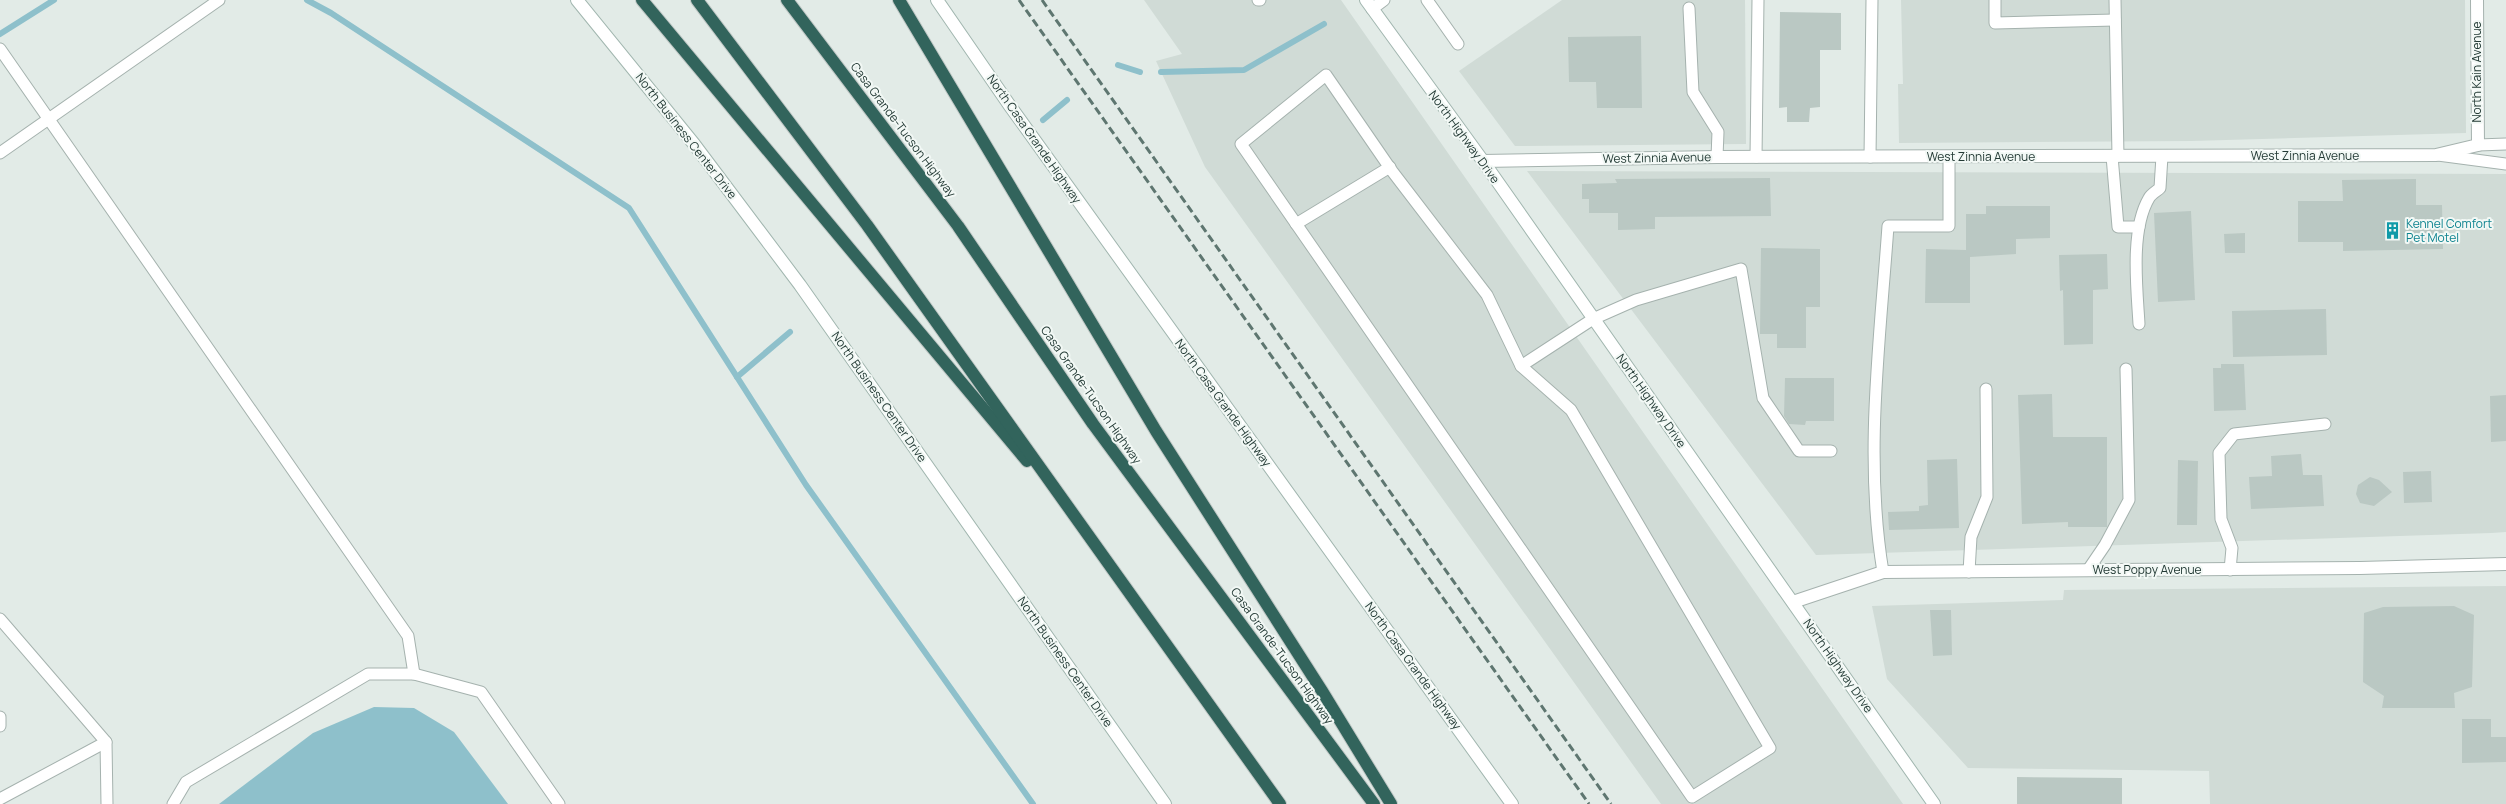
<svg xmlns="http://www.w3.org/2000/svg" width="2506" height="804" font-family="Manrope,sans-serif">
<rect width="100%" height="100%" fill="#e2ebe7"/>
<g fill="#d0dbd6">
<path d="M1144,0h197l562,804h-242l-456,-637 -49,-106 26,-7z"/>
<path d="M1562,0h183l1,144 -231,2 -56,-75z"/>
<path d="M1901,0h564l1,133 -275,8 -292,2 -1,-59h5z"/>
<path d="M1527,171l979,3v361v-3l-15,1 -675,22z"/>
<path d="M2506,586v218h-296l-1,-33 -241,-3 -81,-89 -15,-73 191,-6 1,-10z"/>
</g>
<path fill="#8ec0cb" d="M374,707l40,1 40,24 54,72h-289l94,-71z"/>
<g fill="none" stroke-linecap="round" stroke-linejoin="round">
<g stroke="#8ec0cb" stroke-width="6">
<path d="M307,0l24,13 298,195 177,277 227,319"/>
<path d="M0,34l54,-34"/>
<path d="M1118,65l22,7"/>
<path d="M1161,72l83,-2 80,-46"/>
<path d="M1043,120l24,-20"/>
<path d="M737,377l53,-45"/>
</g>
</g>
<g fill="#bac8c3">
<path d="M1780,12l61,1v37h-21v57l-10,1 -1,14h-22v-15l-8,1z"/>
<path d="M1641,36l1,72h-45l-1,-26h-27l-1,-45z"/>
<path d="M1770,178l1,38 -116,1v12l-37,1v-17h-29v-14h-7v-15l35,-1 -2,-4z"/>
<path d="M2416,179v26h26l1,44 -100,2v-9h-45v-41h45l-1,-21z"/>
<path d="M1986,206h64v32l-34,1v15l-46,3v46h-45l1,-54 40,1v-36h20z"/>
<path d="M2191,211l4,89 -37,2 -4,-89z"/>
<path d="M2245,233v20h-20l-1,-19z"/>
<path d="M1761,248l59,1v58h-14v41h-29v-14h-17z"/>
<path d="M2107,254l1,35 -15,1v54l-29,1 -1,-55 -3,1 -1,-36z"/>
<path d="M2326,309l1,46 -94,2 -1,-46z"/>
<path d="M2221,364h23l2,46 -32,1 -1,-43h8z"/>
<path d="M1785,378h49v43h-28l-1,4 -16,-1 -5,-8z"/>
<path d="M2052,394l1,43h54v90h-39v-5l-46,2 -4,-129z"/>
<path d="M2506,395v46l-15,1 -1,-46z"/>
<path d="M2301,454l2,21h19l2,31 -73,3 -2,-32 23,-1 -1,-20z"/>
<path d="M1957,459l2,69 -70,2 -1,-18 31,-1v-5l9,-1 -1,-45z"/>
<path d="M2178,460l20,1 -1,64h-20z"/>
<path d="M2431,471l1,31 -28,1 -1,-31z"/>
<path d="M2370,477l9,3 13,12 -18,14 -14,-3 -4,-9 2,-9z"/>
<path d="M2454,606l20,9 -2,72 -18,6 1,15h-73l2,-12 -21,-14 1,-69 19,-6z"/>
<path d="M1930,610h21l1,45 -19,1z"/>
<path d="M2462,719h29v18h15v25l-44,1z"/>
<path d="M2017,777l105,1v26h-105z"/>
</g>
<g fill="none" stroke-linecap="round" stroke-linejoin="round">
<defs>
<g id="lane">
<path d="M1258,0h2"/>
<path d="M1427,0l31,44"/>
<path d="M1995,0v23l120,-3"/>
<path d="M2115,0l3,156"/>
<path d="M1689,8l4,84 25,40 -1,25"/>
<path d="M1372,9l12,-9"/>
<path d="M0,49l408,587 6,38"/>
<path d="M1326,75l66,96 95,124 34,71 50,44 199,338 -78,49 -451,-653z"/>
<path d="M2478,145l28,-1"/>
<path d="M0,153l219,-153"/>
<path d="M2438,155l68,9"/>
<path d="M2112,156l6,71h21"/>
<path d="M1756,157l2,-157"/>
<path d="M1870,157l2,-157"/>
<path d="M1296,224l94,-57"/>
<path d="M2139,324c-2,-35 -9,-94 10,-126 2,-4 8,-7 11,-10l2,-32"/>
<path d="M1521,366l72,-47 43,-19 105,-31 22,129 36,53h32"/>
<path d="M2088,570l17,-25 24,-45 -3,-131"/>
<path d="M2230,570l2,-22 -11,-29 -2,-66 15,-19 91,-10"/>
<path d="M1883,572c-19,-114 -3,-232 5,-346h61v-69"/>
<path d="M1969,572l2,-35 16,-40 -1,-108"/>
<path d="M0,619l106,123 1,62"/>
<path d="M0,717v9"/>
<path d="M0,799l106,-57"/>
<path d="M173,804l13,-22 182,-108h46l67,18 78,112"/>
</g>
<g id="street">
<path d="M1483,161l234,-4 719,-2 42,-10 -1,-145"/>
<path d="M1793,602l90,-30 477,-4 146,-4"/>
</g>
<g id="secondary">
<path d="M577,0l117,144 106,141 365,519"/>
<path d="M937,0l73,106 502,698"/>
<path d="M1366,0l117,161 451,643"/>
</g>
<g id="highway">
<path d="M642,0l385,461"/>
<path d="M697,0l170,225 413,579"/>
<path d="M787,0l171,226 135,198 281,380"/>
<path d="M899,0l257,431 166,260 69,113"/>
</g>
</defs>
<use href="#lane" stroke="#a5b2ae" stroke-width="13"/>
<use href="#street" stroke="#a5b2ae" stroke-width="14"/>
<use href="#secondary" stroke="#a1b6af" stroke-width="14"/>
<use href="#highway" stroke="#c1c8c6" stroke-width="14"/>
<use href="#lane" stroke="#fff" stroke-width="11"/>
<use href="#street" stroke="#fff" stroke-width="12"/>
<use href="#secondary" stroke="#fff" stroke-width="12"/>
<use href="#highway" stroke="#32645c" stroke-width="12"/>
<g stroke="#5e7670" stroke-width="3" stroke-dasharray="8 4" stroke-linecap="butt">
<path d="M1019,0l570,804"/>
<path d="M1042,0l569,804"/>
</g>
</g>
<defs>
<symbol id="building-bare" viewBox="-9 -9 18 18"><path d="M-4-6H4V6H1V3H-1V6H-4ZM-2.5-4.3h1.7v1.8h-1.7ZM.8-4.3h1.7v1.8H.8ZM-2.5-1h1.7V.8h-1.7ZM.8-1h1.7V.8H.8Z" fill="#0f9aa8" stroke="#f2f8f5" stroke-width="2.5" paint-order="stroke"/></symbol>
</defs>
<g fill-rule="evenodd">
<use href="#building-bare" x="2380" y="218" width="25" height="25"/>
</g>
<g text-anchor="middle" stroke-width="4" stroke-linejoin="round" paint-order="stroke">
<g font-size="12" fill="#233a35" stroke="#f2f8f5">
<text transform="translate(2477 72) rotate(-90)" y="4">North Kain Avenue</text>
<text transform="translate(903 130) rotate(53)" y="4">Casa Grande-Tucson Highway</text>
<text transform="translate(686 136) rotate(52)" y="4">North Business Center Drive</text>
<text transform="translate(1464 137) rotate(54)" y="4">North Highway Drive</text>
<text transform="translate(1034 139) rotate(55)" y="4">North Casa Grande Highway</text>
<text x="2305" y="160">West Zinnia Avenue</text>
<text x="1981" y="161">West Zinnia Avenue</text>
<text transform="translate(1657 158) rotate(-1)" y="4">West Zinnia Avenue</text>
<text transform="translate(1091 395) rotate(55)" y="4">Casa Grande-Tucson Highway</text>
<text transform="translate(879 397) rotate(55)" y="4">North Business Center Drive</text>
<text transform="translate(1651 401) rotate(55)" y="4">North Highway Drive</text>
<text transform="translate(1223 403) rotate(54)" y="4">North Casa Grande Highway</text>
<text x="2147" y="574">West Poppy Avenue</text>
<text transform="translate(1282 656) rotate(54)" y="4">Casa Grande-Tucson Highway</text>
<text transform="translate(1065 662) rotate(55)" y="4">North Business Center Drive</text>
<text transform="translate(1413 666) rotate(54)" y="4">North Casa Grande Highway</text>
<text transform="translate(1838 666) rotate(55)" y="4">North Highway Drive</text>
</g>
<g font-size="12" fill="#0d838f" stroke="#f2f8f5" text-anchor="start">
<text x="2406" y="228">Kennel Comfort<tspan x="2406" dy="14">Pet Motel</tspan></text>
</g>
</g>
</svg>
